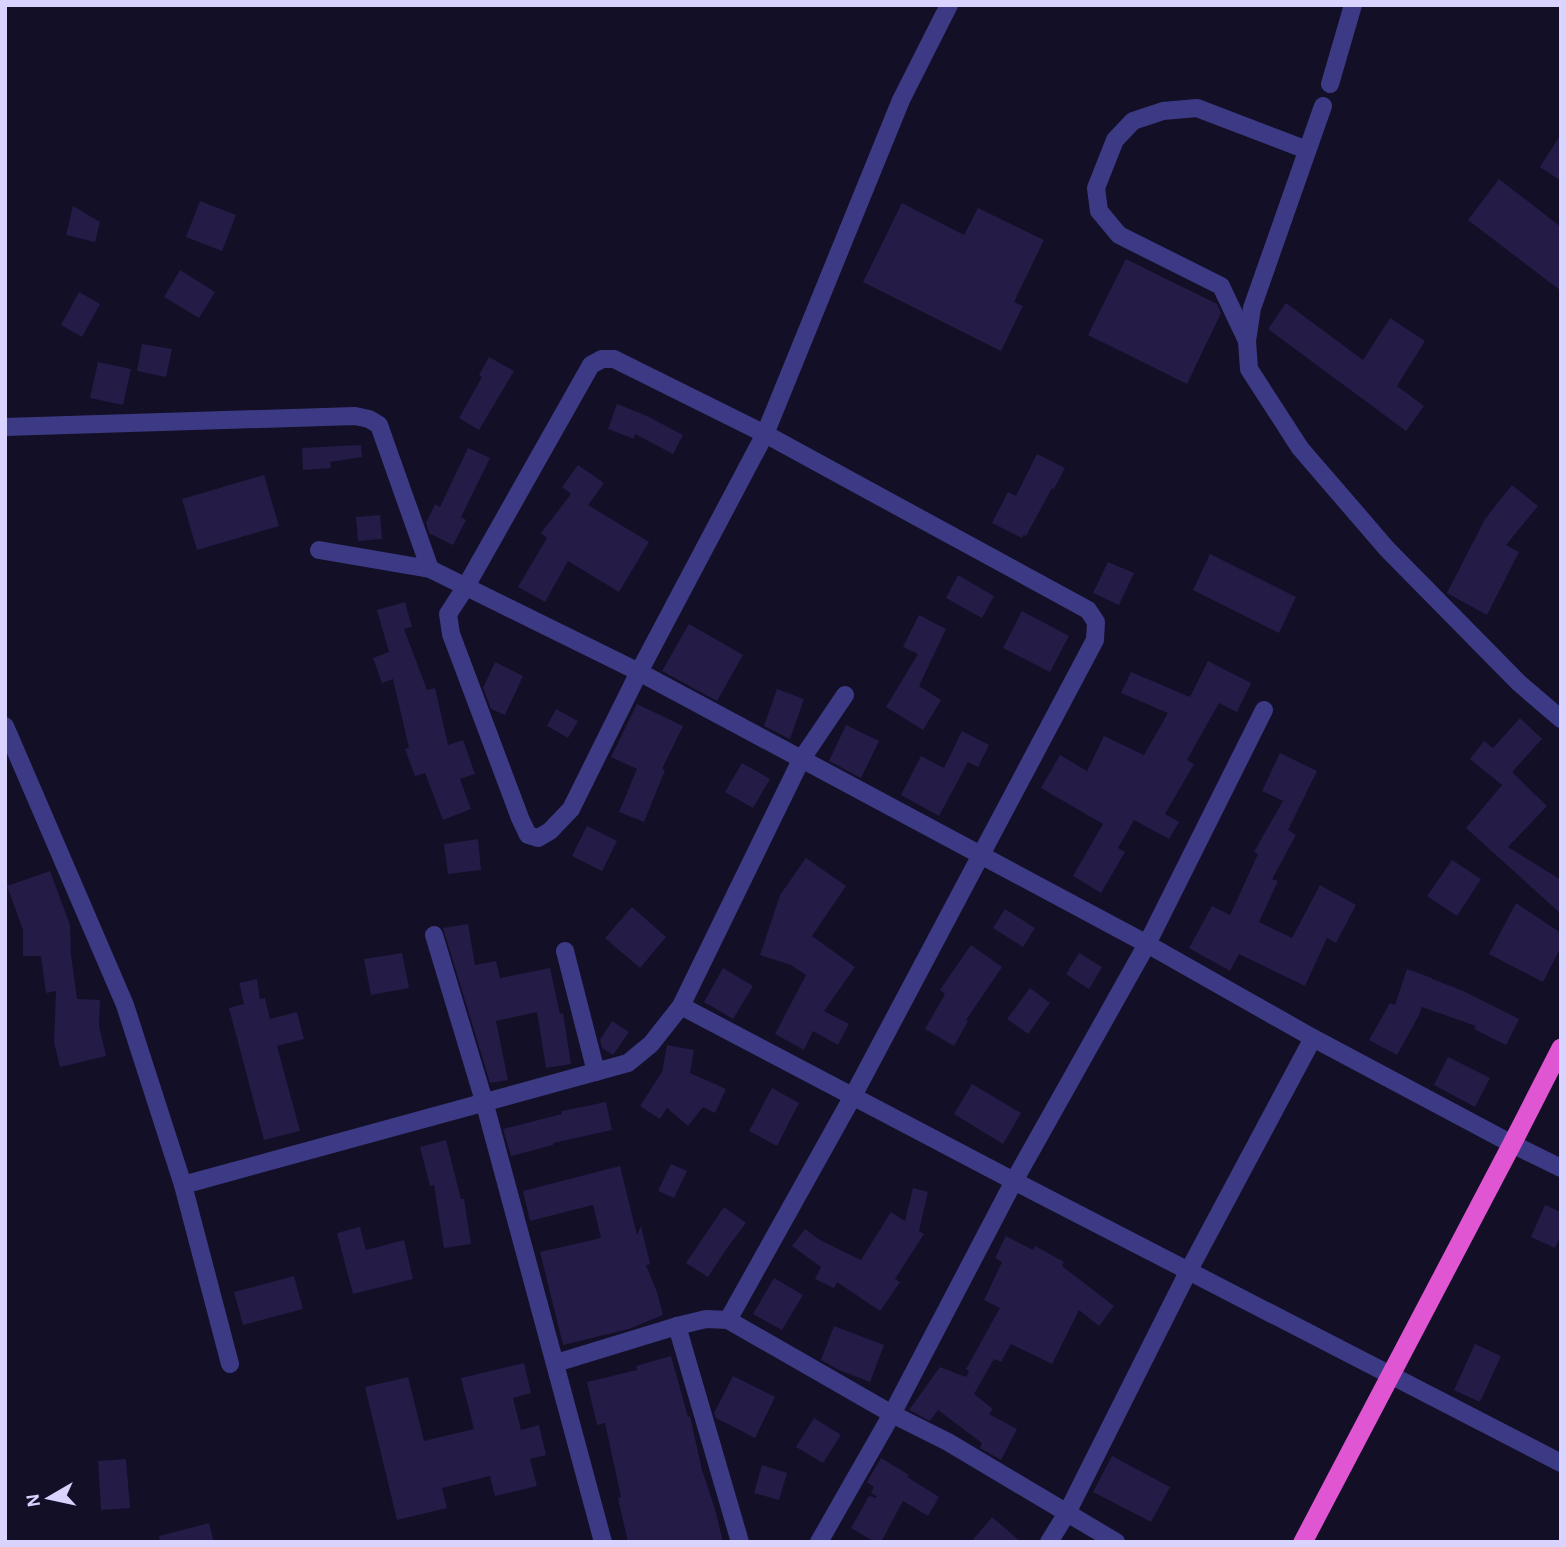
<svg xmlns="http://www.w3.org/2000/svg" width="1566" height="1547" font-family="'Alegreya Sans',sans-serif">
<rect width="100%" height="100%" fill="#130f26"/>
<g fill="#241b47">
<path d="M1561,134v47l-21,-14z"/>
<path d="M1499,179l62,48v64l-93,-71z"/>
<path d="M200,201l36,14 -14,36 -36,-14z"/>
<path d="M902,203l62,32 14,-27 66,32 -30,62 9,4 -22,45 -138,-69z"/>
<path d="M73,206l27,16 -5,20 -29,-7z"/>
<path d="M1126,259l91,45 4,9 -34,71 -99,-49z"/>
<path d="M180,270l35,22 -16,26 -35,-21z"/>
<path d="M79,292l21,12 -18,33 -21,-12z"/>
<path d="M1286,303l77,57 27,-42 35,23 -28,45 27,20 -18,25 -138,-102z"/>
<path d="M142,344l30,5 -6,28 -29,-6z"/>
<path d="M489,357l25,14 -35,59 -20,-12 23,-41 -3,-2z"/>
<path d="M98,362l33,7 -8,36 -33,-7z"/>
<path d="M617,404l30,12 36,19 -10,19 -38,-20 -1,5 -26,-10z"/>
<path d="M361,445l1,12 -32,5 1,6 -28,2 -1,-22z"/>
<path d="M468,448l22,10 -29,59 5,3 -13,25 -24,-12 -3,-10 9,-19 5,3z"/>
<path d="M1037,454l28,14 -11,21 -2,-1 -26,48 -2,-1 -2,3 -30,-15 16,-31 8,4z"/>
<path d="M578,465l26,18 -16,22 61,37 -30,50 -51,-31 -23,41 -27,-15 29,-49 -6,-5 30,-39 -9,-7z"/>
<path d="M264,475l15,51 -82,24 -15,-51z"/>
<path d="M1512,485l26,21 -32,39 13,7 -32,63 -40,-22 38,-74z"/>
<path d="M380,515l2,24 -24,2 -2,-24z"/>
<path d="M1210,554l86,43 -17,36 -86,-43z"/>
<path d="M1108,562l26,11 -15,32 -26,-12z"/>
<path d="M958,575l36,21 -12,22 -36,-20z"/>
<path d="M405,602l7,25 -8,2 23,61 8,-2 13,57 15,-5 12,34 -15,5 11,30 -28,11 -18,-47 -10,3 -10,-27 4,-1 -16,-69 -11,4 -9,-25 16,-6 -12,-42z"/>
<path d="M1022,611l47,25 -19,36 -47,-24z"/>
<path d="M919,615l27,14 -27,57 22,14 -18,30 -37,-23 32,-53 -15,-7z"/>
<path d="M689,624l54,31 -26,46 -55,-30z"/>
<path d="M1208,661l43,22 -14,29 -18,-9 -32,57 7,4 -29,50 14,8 -10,17 -35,-19 -16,28 7,4 -24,41 -28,-17 30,-52 -62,-36 19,-33 27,16 17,-35 40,19 24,-42 -47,-20 10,-21 59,25z"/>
<path d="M495,662l28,14 -18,39 -14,-6 -8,-21z"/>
<path d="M777,689l27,10 -14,40 -26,-13z"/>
<path d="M637,704l46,22 -21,43 3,1 -21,52 -25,-10 18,-43 -26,-12z"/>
<path d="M556,709l22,12 -10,17 -21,-12z"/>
<path d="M1520,718l22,21 -30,33 35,34 -39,41 53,33v34l-95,-86 36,-43 -32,-26 14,-18 9,7z"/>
<path d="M846,725l33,16 -18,37 -32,-17z"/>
<path d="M962,731l27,14 -11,22 -10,-5 -29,54 -38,-21 20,-39 23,12z"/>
<path d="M1280,753l37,18 -29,59 8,5 -24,44 6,2 -19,41 33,16 28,-53 36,20 -20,38 -9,-5 -22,48 -66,-32 -9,17 -41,-23 23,-42 18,9 28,-61 -4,-2 29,-51 -21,-10z"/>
<path d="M742,763l28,16 -17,29 -28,-16z"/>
<path d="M587,826l30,15 -15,30 -30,-15z"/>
<path d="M478,839l3,31 -33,4 -4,-30z"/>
<path d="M806,858l40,28 -34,50 43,31 -31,44 25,13 -11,21 -25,-14 -9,19 -29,-16 31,-59 -15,-10 -31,-10 20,-60z"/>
<path d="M1452,860l29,19 -24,37 -30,-20z"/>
<path d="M50,871l20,54 1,30 6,44 23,1 -1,26 7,30 -46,11 -6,-25 2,-51 -10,2 -5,-37h-18v-26l-16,-44z"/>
<path d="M1516,903l45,30v14l-18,35 -54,-28z"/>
<path d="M632,907l34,30 -26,31 -35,-30z"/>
<path d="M1005,909l30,19 -12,19 -30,-19z"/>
<path d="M468,924l7,41 21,-4 4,17 50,-10 10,46 3,-1 8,51 -25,4 -9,-56 -41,9 12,59 -18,3 -47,-155z"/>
<path d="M971,945l31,22 -36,53 2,1 -14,25 -29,-17 20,-35 -5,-4z"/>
<path d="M402,953l7,35 -38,7 -7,-36z"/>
<path d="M1079,953l23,14 -13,22 -23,-15z"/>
<path d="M723,968l30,18 -20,33 -29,-17z"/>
<path d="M1407,969l25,9v1l29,11 58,29 -13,26 -32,-16 2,-3 -54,-19 -4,10 -21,38 -28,-15 21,-37 5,2z"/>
<path d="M257,979l3,20 5,-1 5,21 27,-7 7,27 -27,7 23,85 -36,9 -35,-132 15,-4 -5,-21z"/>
<path d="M1030,988l20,15 -22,31 -21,-15z"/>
<path d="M612,1021l17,11 -16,23 -11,-7 -2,-8z"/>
<path d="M667,1045l27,5 -4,23 36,16 -11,24 -12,-6 -15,19 -21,-18 -7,11 -20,-13 22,-34z"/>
<path d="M1448,1057l42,21 -15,29 -41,-22z"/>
<path d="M972,1084l49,29 -18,31 -49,-30z"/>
<path d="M772,1088l27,15 -22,43 -28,-15z"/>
<path d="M606,1102l6,28 -59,13v2l-42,11 -8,-27 59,-15v-3z"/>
<path d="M446,1140l15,59h3l7,45 -27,4 -10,-63 -4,1 -10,-39z"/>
<path d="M671,1164l16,7 -13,27 -16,-7z"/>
<path d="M620,1166l17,69 4,-9 9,38 -4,1 11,27 6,23 -34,14 -66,16 -23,-93 61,-14 -8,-33 -63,16 -7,-30z"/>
<path d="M913,1188l15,4 -9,39 5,3 -29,45 5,3 -20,29 -43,-29 -3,6 -19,-9 6,-12 -29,-21 13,-17 15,11 41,20 30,-48 14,9z"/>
<path d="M1545,1205l16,7v22l-6,14 -24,-11z"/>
<path d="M724,1207l22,16 -19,25 -19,29 -22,-14z"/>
<path d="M360,1227l6,23 38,-10 9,39 -60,15 -16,-61z"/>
<path d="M1006,1236l27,14 2,-4 29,16 -2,4 52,40 -15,20 -20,-16 -27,54 -41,-20 -10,18 -7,-3 -20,35 19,15 -4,5 28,15 -16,31 -21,-12 2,-5 -44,-33 -8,11 -21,-11 31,-43 26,10 3,-6 -3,-2 34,-61 -16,-8 18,-38 -7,-4z"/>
<path d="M294,1276l9,33 -60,16 -9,-33z"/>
<path d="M774,1278l29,17 -21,35 -29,-16z"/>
<path d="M834,1326l50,19 -14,37 -31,-12 -18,-10z"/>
<path d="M1475,1344l26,12 -21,46 -26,-12z"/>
<path d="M671,1356l17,61 2,-1 12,54 13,39 8,33h-95l-10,-44 3,-1 -16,-74 -8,2 -10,-43 50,-12 -1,-4z"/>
<path d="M524,1363l7,30 -18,5 8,32 18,-5 7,30 -16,4 7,27 -42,10 -5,-20 -48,12 5,20 -50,12 -32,-133 43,-10 16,64 50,-12 -13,-51z"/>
<path d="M733,1376l42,21 -20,41 -39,-20 -2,-5z"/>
<path d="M814,1418l27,17 -18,28 -27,-16z"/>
<path d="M1112,1456l58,31 -19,35 -58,-30z"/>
<path d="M881,1458l28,17 -2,2 32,20 -11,19 -25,-15 -22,41h-6l-24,-14 18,-32 7,2 1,-2 -6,-3 3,-6 -7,-5z"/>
<path d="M126,1459l4,49 -29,2 -3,-49z"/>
<path d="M762,1465l25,8 -8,27 -25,-7z"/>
<path d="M992,1517l29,25h-50z"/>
<path d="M209,1523l5,19h-54l-1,-6z"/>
</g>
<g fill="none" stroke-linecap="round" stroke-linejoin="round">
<g stroke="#3d3a85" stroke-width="18">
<path d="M949,5l-48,95 -136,334 -126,238 -68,137 -21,22 -12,7 -10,-3 -8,-17 -69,-184 -3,-20 17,-26 126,-223 11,-6h12l151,75 323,176 8,12 -1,18 -242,456 -125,224 164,94 56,28 168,100"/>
<path d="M1330,84l23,-79"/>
<path d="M1323,106l-71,202 -5,33 2,28 51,79 87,101 132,134 42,36"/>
<path d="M1247,341l-26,-55 -102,-51 -20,-24 -3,-23 19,-48 18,-19 30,-10 34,-3 110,42"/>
<path d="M5,427l350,-11 14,3 10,6 51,144"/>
<path d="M319,550l111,19 209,103 508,272 166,94 199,106 49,24"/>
<path d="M5,726l120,279 58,180 47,179"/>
<path d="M434,935l50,166 119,441"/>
<path d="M565,951l31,121"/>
<path d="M681,1006l333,175 547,282"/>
<path d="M183,1185l445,-122 23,-19 30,-38 120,-246 44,-65"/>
<path d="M677,1326l63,216"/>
<path d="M556,1363l121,-37 29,-7 22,1"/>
<path d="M819,1542l73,-128 122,-233 133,-237 117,-234"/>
<path d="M1049,1542l18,-29 122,-243 124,-232"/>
</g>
<path stroke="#e055d1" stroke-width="19" d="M1303,1542l209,-398 49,-96"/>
</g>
<rect width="1566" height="1547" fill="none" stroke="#d9d4ff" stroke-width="14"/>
<g transform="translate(49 1498) rotate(261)" stroke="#130f26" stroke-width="5" paint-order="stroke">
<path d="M0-5L12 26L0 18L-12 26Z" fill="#d9d4ff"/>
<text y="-10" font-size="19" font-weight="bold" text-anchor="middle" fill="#d9d4ff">N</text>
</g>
</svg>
